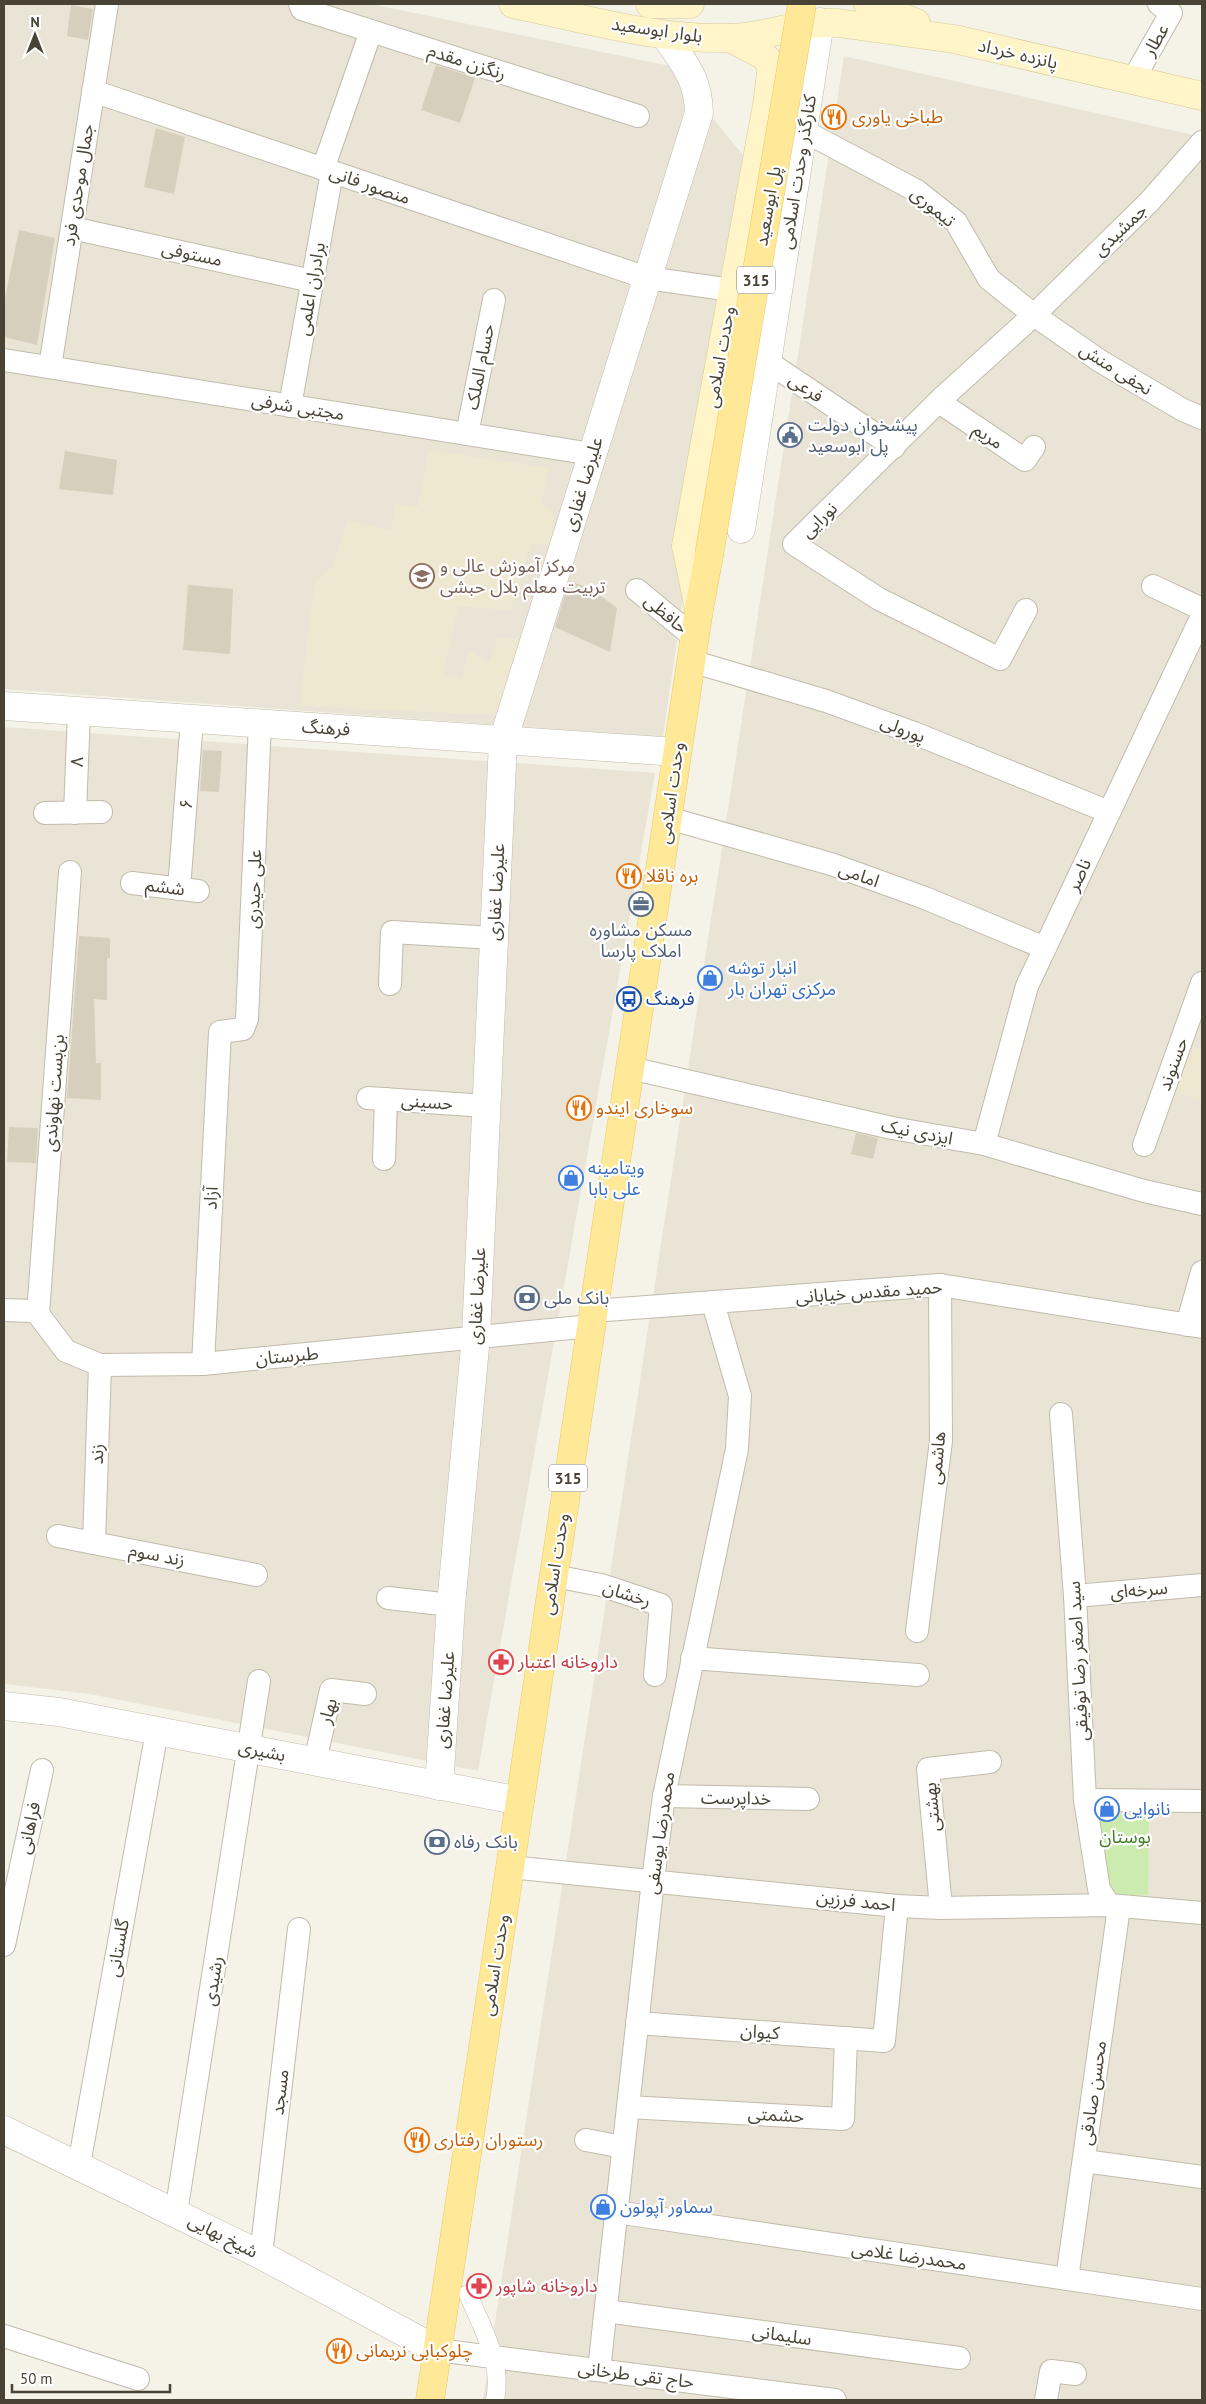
<svg xmlns="http://www.w3.org/2000/svg" width="1206" height="2404" font-family="'PT Sans','Noto Sans Arabic',sans-serif">
<rect width="100%" height="100%" fill="#f5f2e8"/>
<g fill="#e9e4d6">
<path d="M4,4h367l299,62 77,94 -84,577 -659,-48z"/>
<path d="M844,56l358,81v2263h-719z"/>
<path d="M4,727l651,46 -177,998 -388,-77 -86,-10z"/>
</g>
<g fill="#efe8d1">
<path d="M429,450l120,18 -8,34 14,13 -6,30 -18,-1 -21,66 -52,-4 -15,68 19,4 7,-27 20,11 9,-24 26,2 -28,75 -196,-9 14,-121 18,-18 16,-46 44,9 3,-26 23,3z"/>
<path d="M1193,1047l9,4v50l-26,-9z"/>
</g>
<path fill="#ccebaf" d="M1100,1814h49l-1,81 -34,1 -9,-20z"/>
<g fill="#d7cfbd">
<path d="M71,5l22,4 -5,31 -21,-4z"/>
<path d="M436,65l39,13 -15,45 -39,-13z"/>
<path d="M156,128l29,9 -11,57 -30,-7z"/>
<path d="M19,230l36,8 -18,107 -33,-8v-34z"/>
<path d="M65,451l52,9 -4,35 -54,-6z"/>
<path d="M569,581l21,7 27,20 -7,44 -55,-25z"/>
<path d="M188,585l45,4 -3,65 -47,-4z"/>
<path d="M203,750l19,1 -3,41 -19,-1z"/>
<path d="M79,936l31,2v20h-3v42l-13,-1 2,64h5v37l-34,-2z"/>
<path d="M9,1127l29,1 -2,35 -29,-1z"/>
<path d="M856,1133l22,5 -5,21 -22,-5z"/>
</g>
<g fill="none" stroke-linecap="round" stroke-linejoin="round">
<defs>
<path id="pedestrian" d="M468,2294c14,34 35,68 27,106"/>
<g id="minor">
<path d="M300,4l2,5 336,107"/>
<path d="M1133,80l38,-67 -12,-9"/>
<path d="M93,91l554,187 85,12"/>
<path d="M804,131l113,60 39,31 33,57 45,36 66,46 83,49 19,8"/>
<path d="M323,169l48,-138"/>
<path d="M72,228l240,53"/>
<path d="M4,360l588,94"/>
<path d="M768,362l126,85"/>
<path d="M50,367l57,-363"/>
<path d="M939,402l86,58 9,-13"/>
<path d="M290,406l42,-234"/>
<path d="M467,434l27,-134"/>
<path d="M1153,586l49,23"/>
<path d="M637,590l58,48"/>
<path d="M1026,610l-26,49 -121,-60 -85,-55 148,-146 92,-83 116,-114 52,-59"/>
<path d="M691,661l135,40 88,32 195,79"/>
<path d="M45,813l56,-1"/>
<path d="M75,813l4,-102"/>
<path d="M668,818l163,46 94,34 120,50"/>
<path d="M132,883l66,8"/>
<path d="M179,889l13,-170"/>
<path d="M390,984l2,-52 102,6"/>
<path d="M630,1068l262,60 92,16 160,47 58,13"/>
<path d="M368,1098l118,8"/>
<path d="M984,1144l43,-158 175,-370"/>
<path d="M1144,1145l58,-162"/>
<path d="M384,1159l2,-60"/>
<path d="M4,1310l28,1 6,3 28,37 34,14 103,-1 388,-38"/>
<path d="M593,1311l347,-26 262,42"/>
<path d="M38,1314l32,-442"/>
<path d="M1187,1325l15,-53"/>
<path d="M203,1364l17,-332 23,-3 4,-10 13,-296"/>
<path d="M1061,1414l14,182 10,204 14,89 10,16"/>
<path d="M58,1536l198,39"/>
<path d="M94,1543l6,-178"/>
<path d="M554,1576l47,9 60,20 -6,70"/>
<path d="M1075,1596l127,-11"/>
<path d="M388,1598l63,7"/>
<path d="M917,1631l24,-190 -1,-156"/>
<path d="M692,1658l226,17"/>
<path d="M315,1762l16,-72 34,4"/>
<path d="M664,1796l144,3"/>
<path d="M1085,1800l117,1"/>
<path d="M510,1867l387,39 44,2 168,-3 93,8"/>
<path d="M941,1908l-13,-139 62,-7"/>
<path d="M4,1945l38,-175"/>
<path d="M637,2023l247,18 13,-135"/>
<path d="M628,2107l215,12 3,-81"/>
<path d="M586,2140l37,7"/>
<path d="M1084,2161l118,16"/>
<path d="M79,2165l78,-434"/>
<path d="M616,2212l586,87"/>
<path d="M176,2213l83,-532"/>
<path d="M261,2255l38,-326"/>
<path d="M1067,2279l52,-372"/>
<path d="M606,2311l353,47"/>
<path d="M4,2336l134,43"/>
<path d="M437,2350l398,50"/>
<path d="M599,2370l54,-490 11,-84 73,-347 3,-53 -27,-93"/>
<path d="M1046,2400l5,-29 24,3"/>
</g>
<g id="tertiary">
<path d="M741,529l79,-507"/>
<path d="M4,706l673,46"/>
<path d="M4,1706l55,6 461,89"/>
<path d="M439,1786l12,-181 25,-269 27,-595 196,-628c-1,-36 -15,-49 -34,-78"/>
<path d="M4,2130l257,125 176,95"/>
</g>
<g id="secondary">
<path d="M513,4c70,14 143,36 215,34 38,0 72,-17 110,-15l116,16 248,57"/>
<path d="M650,4h40"/>
<path d="M868,4l48,19"/>
<path d="M699,609l-13,-63 81,-441 5,-40 -9,-10 -33,-17"/>
</g>
<path id="primary" d="M430,2400l269,-1791 10,-54"/>
</defs>
<use href="#pedestrian" stroke="#c1bbaa" stroke-width="19"/>
<use href="#minor" stroke="#c1bbaa" stroke-width="24"/>
<use href="#tertiary" stroke="#c1bbaa" stroke-width="29"/>
<use href="#secondary" stroke="#d7ca96" stroke-width="29"/>
<use href="#primary" stroke="#eaca61" stroke-width="29"/>
<use href="#pedestrian" stroke="#fff" stroke-width="18"/>
<use href="#minor" stroke="#fff" stroke-width="22"/>
<use href="#tertiary" stroke="#fff" stroke-width="28"/>
<use href="#secondary" stroke="#fff5c8" stroke-width="28"/>
<use href="#primary" stroke="#ffe897" stroke-width="28"/>
<defs>
<path id="primary-bridge" d="M709,555l93,-551"/>
</defs>
<use href="#primary-bridge" stroke="#eaca61" stroke-width="29" stroke-linecap="butt"/>
<use href="#primary-bridge" stroke="#ffe897" stroke-width="28"/>
</g>
<defs>
<symbol id="restaurant-ring" viewBox="-11 -11 22 22"><circle r="9.5" fill="#fff" stroke="#e8710a" stroke-width="1.5"/><path d="M-5-6h1v4h1v-4h1v4h1v-4h1v5L-1.5 .5V6h-2V.5L-5-1ZM5-6V6H3V1.5H1.5Q1.5-4 5-6Z" fill="#e8710a"/></symbol>
<symbol id="civic-ring" viewBox="-11 -11 22 22"><circle r="9.5" fill="#fff" stroke="#5c6f8a" stroke-width="1.5"/><path d="M-.6-6.5H3V-4.5H.6V-3L4-1V1h2V6H-6V1h2V-1L-.6-3ZM-1.2 2.5V6h2.4V2.5Z" fill="#5c6f8a"/></symbol>
<symbol id="university-ring" viewBox="-11 -11 22 22"><circle r="9.5" fill="#fff" stroke="#8d6e63" stroke-width="1.5"/><path d="M0-5L7-2L0 1L-7-2ZM-4 1L0 2.5L4 1V4Q0 6-4 4Z" fill="#8d6e63"/></symbol>
<symbol id="office-ring" viewBox="-11 -11 22 22"><circle r="9.5" fill="#fff" stroke="#5c6f8a" stroke-width="1.5"/><path d="M-6-3h4V-5.5h4V-3h4V5H-6ZM-1-4.5V-3h2v-1.5ZM-6 0V1H6V0Z" fill="#5c6f8a"/></symbol>
<symbol id="shop-ring" viewBox="-11 -11 22 22"><circle r="9.5" fill="#fff" stroke="#3f7fe0" stroke-width="1.5"/><path d="M-5-2.5h2.3a2.7 3.5 0 0 1 5.4 0H5L5.5 6h-11ZM-1.5-2.5h3a1.5 2.3 0 0 0-3 0Z" fill="#3f7fe0"/></symbol>
<symbol id="bus-ring" viewBox="-11 -11 22 22"><circle r="9.5" fill="#fff" stroke="#1a4fb4" stroke-width="1.5"/><path d="M-5-6H5V4H4V6H2V4H-2V6H-4V4H-5ZM-3.5-4V0h7V-4ZM-3.5 1.2v1.5H-2V1.2ZM2 1.2v1.5H3.5V1.2Z" fill="#1a4fb4"/></symbol>
<symbol id="bank-ring" viewBox="-11 -11 22 22"><circle r="9.5" fill="#fff" stroke="#5c6f8a" stroke-width="1.5"/><path d="M-6-4H6V4H-6ZM0-2.3a2.3 2.3 0 1 0 0 4.6a2.3 2.3 0 1 0 0-4.6Z" fill="#5c6f8a"/></symbol>
<symbol id="pharmacy-ring" viewBox="-11 -11 22 22"><circle r="9.5" fill="#fff" stroke="#e0444e" stroke-width="1.5"/><path d="M-2-6h4v4h4v4h-4v4h-4v-4h-4v-4h4Z" fill="#e0444e"/></symbol>
</defs>
<g fill-rule="evenodd">
<use href="#restaurant-ring" x="820" y="103" width="28" height="28"/>
<use href="#civic-ring" x="776" y="421" width="28" height="28"/>
<use href="#university-ring" x="408" y="562" width="28" height="28"/>
<use href="#restaurant-ring" x="615" y="862" width="28" height="28"/>
<use href="#office-ring" x="627" y="890" width="28" height="28"/>
<use href="#shop-ring" x="696" y="964" width="28" height="28"/>
<use href="#bus-ring" x="615" y="985" width="28" height="28"/>
<use href="#restaurant-ring" x="565" y="1094" width="28" height="28"/>
<use href="#shop-ring" x="557" y="1164" width="28" height="28"/>
<use href="#bank-ring" x="513" y="1284" width="28" height="28"/>
<use href="#pharmacy-ring" x="487" y="1648" width="28" height="28"/>
<use href="#shop-ring" x="1093" y="1795" width="28" height="28"/>
<use href="#bank-ring" x="423" y="1828" width="28" height="28"/>
<use href="#restaurant-ring" x="403" y="2126" width="28" height="28"/>
<use href="#shop-ring" x="589" y="2193" width="28" height="28"/>
<use href="#pharmacy-ring" x="465" y="2272" width="28" height="28"/>
<use href="#restaurant-ring" x="325" y="2337" width="28" height="28"/>
</g>
<g text-anchor="middle" stroke-width="4.5" stroke-linejoin="round" paint-order="stroke">
<g fill="#fff" stroke="#807b72" stroke-width="1">
<rect x="737" y="266.5" width="38" height="27" rx="4"/>
<rect x="549" y="1464.5" width="38" height="27" rx="4"/>
</g>
<g font-size="16" font-weight="bold" fill="#494336">
<text x="756" y="286">315</text>
<text x="568" y="1484">315</text>
</g>
<g font-size="18" fill="#494336" stroke="#fff">
<text transform="translate(657 30) rotate(8)" y="6">بلوار ابوسعید</text>
<text transform="translate(1156 40) rotate(-60)" y="6">عطار</text>
<text transform="translate(1018 54) rotate(13)" y="6">پانزده خرداد</text>
<text transform="translate(467 62) rotate(18)" y="6">رنگزن مقدم</text>
<text transform="translate(798 172) rotate(-81)" y="6">کنارگذر وحدت اسلامی</text>
<text transform="translate(78 185) rotate(-81)" y="6">جمال موحدی فرد</text>
<text transform="translate(370 185) rotate(19)" y="6">منصور فانی</text>
<text transform="translate(768 206) rotate(-80)" y="6">پل ابوسعید</text>
<text transform="translate(933 207) rotate(39)" y="6">تیموری</text>
<text transform="translate(1120 230) rotate(-44)" y="6">جمشیدی</text>
<text transform="translate(192 254) rotate(12)" y="6">مستوفی</text>
<text transform="translate(311 289) rotate(-80)" y="6">برادران اعلمی</text>
<text transform="translate(720 357) rotate(-80)" y="6">وحدت اسلامی</text>
<text transform="translate(480 367) rotate(-79)" y="6">حسام الملک</text>
<text transform="translate(1116 369) rotate(32)" y="6">نجفی منش</text>
<text transform="translate(806 388) rotate(34)" y="6">فرعی</text>
<text transform="translate(298 407) rotate(9)" y="6">مجتبی شرفی</text>
<text transform="translate(988 436) rotate(34)" y="6">مریم</text>
<text transform="translate(583 484) rotate(-73)" y="6">علیرضا غفاری</text>
<text transform="translate(819 520) rotate(-44)" y="6">نورایی</text>
<text transform="translate(666 614) rotate(40)" y="6">حافظی</text>
<text transform="translate(326 728) rotate(4)" y="6">فرهنگ</text>
<text transform="translate(903 729) rotate(21)" y="6">پورولی</text>
<text transform="translate(77 762) rotate(-88)" y="6">۸</text>
<text transform="translate(671 793) rotate(-82)" y="6">وحدت اسلامی</text>
<text transform="translate(186 804) rotate(-86)" y="6">۶</text>
<text transform="translate(859 875) rotate(20)" y="6">امامی</text>
<text transform="translate(1079 875) rotate(-65)" y="6">ناصر</text>
<text transform="translate(165 887) rotate(7)" y="6">ششم</text>
<text transform="translate(254 889) rotate(-88)" y="6">علی حیدری</text>
<text transform="translate(496 892) rotate(-87)" y="6">علیرضا غفاری</text>
<text transform="translate(1173 1064) rotate(-70)" y="6">حسنوند</text>
<text transform="translate(54 1093) rotate(-86)" y="6">بن‌بست نهاوندی</text>
<text transform="translate(427 1102) rotate(4)" y="6">حسینی</text>
<text transform="translate(917 1132) rotate(11)" y="6">ایزدی نیک</text>
<text transform="translate(211 1198) rotate(-87)" y="6">آزاد</text>
<text transform="translate(869 1292) rotate(-4)" y="6">حمید مقدس خیابانی</text>
<text transform="translate(477 1296) rotate(-87)" y="6">علیرضا غفاری</text>
<text transform="translate(287 1356) rotate(-5)" y="6">طبرستان</text>
<text transform="translate(97 1454) rotate(-88)" y="6">زند</text>
<text transform="translate(937 1458) rotate(-85)" y="6">هاشمی</text>
<text transform="translate(157 1555) rotate(11)" y="6">زند سوم</text>
<text transform="translate(555 1564) rotate(-81)" y="6">وحدت اسلامی</text>
<text transform="translate(1139 1590) rotate(-5)" y="6">سرخه‌ای</text>
<text transform="translate(627 1594) rotate(18)" y="6">رخشان</text>
<text transform="translate(1078 1661) rotate(-93)" y="6">سید اصغر رضا توفیقی</text>
<text transform="translate(445 1700) rotate(-86)" y="6">علیرضا غفاری</text>
<text transform="translate(328 1711) rotate(-74)" y="6">بهار</text>
<text transform="translate(262 1751) rotate(11)" y="6">بشیری</text>
<text transform="translate(736 1798) rotate(1)" y="6">خداپرست</text>
<text transform="translate(932 1807) rotate(-95)" y="6">بهشتی</text>
<text transform="translate(29 1828) rotate(-78)" y="6">فراهانی</text>
<text transform="translate(660 1833) rotate(-82)" y="6">محمدرضا یوسفی</text>
<text transform="translate(856 1901) rotate(6)" y="6">احمد فرزین</text>
<text transform="translate(118 1948) rotate(-80)" y="6">گلستانی</text>
<text transform="translate(495 1965) rotate(-81)" y="6">وحدت اسلامی</text>
<text transform="translate(213 1981) rotate(-81)" y="6">رشیدی</text>
<text transform="translate(760 2032) rotate(4)" y="6">کیوان</text>
<text transform="translate(280 2092) rotate(-83)" y="6">مسجد</text>
<text transform="translate(1093 2093) rotate(-82)" y="6">محسن صادقی</text>
<text transform="translate(776 2115) rotate(3)" y="6">حشمتی</text>
<text transform="translate(223 2236) rotate(27)" y="6">شیخ بهایی</text>
<text transform="translate(909 2256) rotate(8)" y="6">محمدرضا غلامی</text>
<text transform="translate(782 2335) rotate(8)" y="6">سلیمانی</text>
<text transform="translate(636 2375) rotate(7)" y="6">حاج تقی طرخانی</text>
</g>
<g font-size="18" fill="#c56008" stroke="#fff" text-anchor="start">
<text x="852" y="123">طباخی یاوری</text>
<text x="646" y="882">بره ناقلا</text>
<text x="596" y="1114">سوخاری ایندو</text>
<text x="434" y="2146">رستوران رفتاری</text>
<text x="356" y="2357">چلوکبابی نریمانی</text>
</g>
<g font-size="18" fill="#4e5e75" stroke="#fff" text-anchor="start">
<text x="808" y="431">پیشخوان دولت<tspan x="808" dy="21">پل ابوسعید</tspan></text>
<text x="641" y="936" text-anchor="middle">مسکن مشاوره<tspan x="641" dy="21">املاک پارسا</tspan></text>
<text x="544" y="1304">بانک ملی</text>
<text x="454" y="1848">بانک رفاه</text>
</g>
<g font-size="18" fill="#785e54" stroke="#fff" text-anchor="start">
<text x="440" y="572">مرکز آموزش عالی و<tspan x="440" dy="21">تربیت معلم بلال حبشی</tspan></text>
</g>
<g font-size="18" fill="#366cbe" stroke="#fff" text-anchor="start">
<text x="728" y="974">انبار توشه<tspan x="728" dy="21">مرکزی تهران بار</tspan></text>
<text x="588" y="1174">ویتامینه<tspan x="588" dy="21">علی بابا</tspan></text>
<text x="1124" y="1815">نانوایی</text>
<text x="620" y="2213">سماور آپولون</text>
</g>
<g font-size="18" fill="#164399" stroke="#fff" text-anchor="start">
<text x="646" y="1005">فرهنگ</text>
</g>
<g font-size="18" fill="#be3a42" stroke="#fff" text-anchor="start">
<text x="518" y="1668">داروخانه اعتبار</text>
<text x="496" y="2292">داروخانه شاپور</text>
</g>
<g font-size="18" fill="#417e26" stroke="#fff">
<text x="1125" y="1843">بوستان</text>
</g>
</g>
<rect width="1206" height="2404" fill="none" stroke="#494336" stroke-width="10"/>
<g transform="translate(35 35)" stroke="#ffffff" stroke-width="4" paint-order="stroke">
<path d="M0-4L9 19L0 12L-9 19Z" fill="#494336"/>
<text y="-8" font-size="14" font-weight="bold" text-anchor="middle" fill="#494336">N</text>
</g>
<path d="M12 2384v8h158v-8" fill="none" stroke="#494336" stroke-width="2.5"/>
<text x="20" y="2384" font-size="15" fill="#494336" stroke="#ffffff" stroke-width="4" paint-order="stroke">50 m</text>
</svg>
